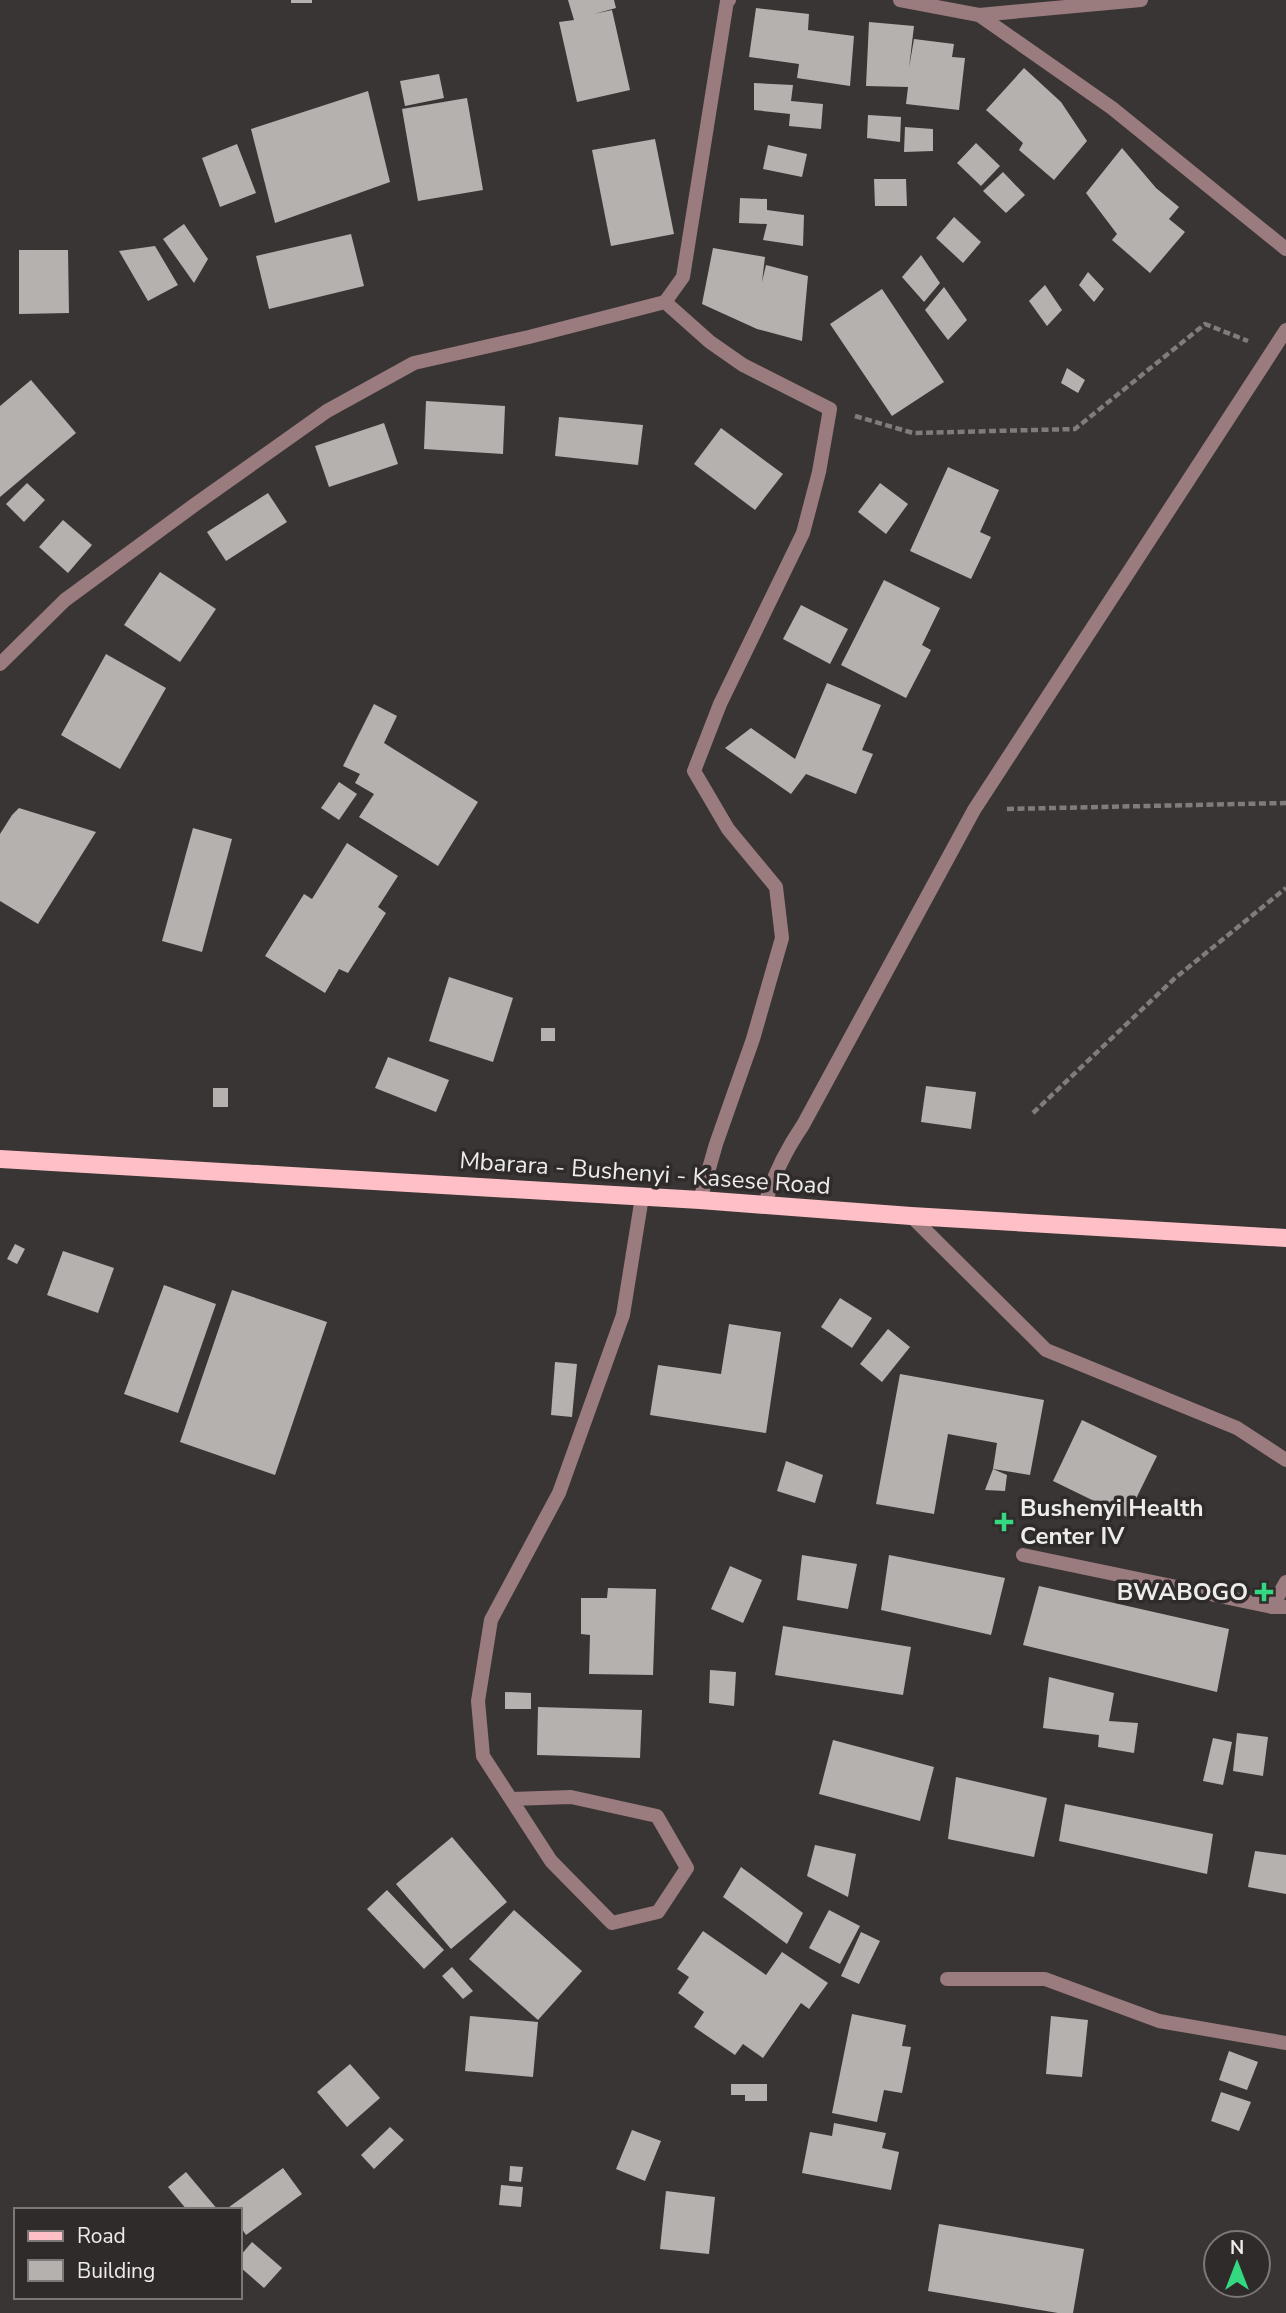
<svg xmlns="http://www.w3.org/2000/svg" width="1286" height="2313" font-family="'Nunito Sans',sans-serif">
<rect width="100%" height="100%" fill="#393534"/>
<g fill="#b5b1ae">
<rect x="291" y="0" width="21" height="3"/>
<path d="M568,0h46l2,8 -22,6 18,-4 18,80 -53,12 -18,-80 15,-2z"/>
<path d="M756,8l53,6 -1,16 46,6 -4,50 -53,-8 2,-14 -50,-7z"/>
<path d="M869,22l45,4 -5,42 5,-29 40,5 -2,13 13,1 -6,52 -53,-6 2,-17 -42,-1z"/>
<path d="M1024,68l37,34 26,39 -33,39 -35,-30 4,-7 -37,-33z"/>
<path d="M439,74l5,24 -39,8 -5,-25z"/>
<path d="M754,83l39,2 -2,16 32,3 -2,25 -32,-3 1,-12 -36,-4z"/>
<path d="M368,91l22,91 -115,41 -24,-94z"/>
<path d="M467,98l16,92 -65,11 -16,-92z"/>
<path d="M868,115l33,2 -1,25 -33,-4z"/>
<path d="M905,127l28,2v22l-29,1z"/>
<path d="M655,139l19,95 -63,12 -19,-96z"/>
<path d="M976,143l24,23 -19,20 -24,-23z"/>
<path d="M237,144l19,49 -36,14 -18,-49z"/>
<path d="M768,145l39,9 -5,23 -39,-8z"/>
<path d="M1122,148l34,40 23,19 -10,12 16,13 -35,41 -38,-33 5,-6 -31,-41z"/>
<path d="M1003,172l22,23 -19,18 -23,-22z"/>
<path d="M874,179h32l1,27h-32z"/>
<path d="M740,198l27,1v11l37,5 -1,31 -40,-6 4,-16 -28,-1z"/>
<path d="M954,217l27,25 -18,21 -27,-25z"/>
<path d="M184,224l24,35 -14,24 -31,-44z"/>
<path d="M351,234l13,52 -95,23 -13,-53z"/>
<path d="M155,246l23,39 -30,16 -29,-50z"/>
<path d="M713,248l52,9 -3,25 4,-17 42,11 -6,65 -45,-12 -55,-25z"/>
<path d="M19,250h49l1,63 -50,1z"/>
<path d="M921,255l19,28 -16,19 -22,-25z"/>
<path d="M1088,272l16,17 -10,13 -15,-17z"/>
<path d="M1045,285l17,25 -15,16 -18,-25z"/>
<path d="M944,287l23,33 -19,20 -23,-30z"/>
<path d="M882,289l62,93 -52,34 -62,-92z"/>
<path d="M1067,368l18,12 -7,13 -17,-10z"/>
<path d="M31,380l45,53 -76,64v-91z"/>
<path d="M426,401l79,5 -2,48 -79,-5z"/>
<path d="M559,417l84,8 -5,40 -83,-9z"/>
<path d="M384,423l14,41 -69,23 -14,-41z"/>
<path d="M721,428l62,46 -28,36 -61,-46z"/>
<path d="M948,467l51,23 -19,42 11,5 -20,42 -61,-28z"/>
<path d="M27,483l18,17 -21,22 -18,-18z"/>
<path d="M880,483l28,21 -22,30 -28,-22z"/>
<path d="M268,493l19,29 -61,39 -19,-29z"/>
<path d="M63,520l29,25 -24,28 -29,-26z"/>
<path d="M160,572l56,37 -36,53 -56,-37z"/>
<path d="M884,580l56,28 -18,37 9,5 -25,48 -65,-33z"/>
<path d="M801,605l47,24 -18,35 -47,-25z"/>
<path d="M106,654l60,34 -46,81 -59,-34z"/>
<path d="M827,683l54,22 -19,45 11,4 -17,40 -50,-20 -15,20 -66,-46 26,-20 44,31z"/>
<path d="M374,704l23,12 -13,27 94,59 -40,64 -79,-49 15,-23 -19,-11 5,-9 -17,-8z"/>
<path d="M339,782l18,12 -18,26 -18,-12z"/>
<path d="M19,808l77,24 -58,92 -38,-23v-67l12,-19z"/>
<path d="M193,828l39,11 -30,113 -40,-11z"/>
<path d="M347,843l51,33 -20,31 8,6 -38,60 -9,-4 -14,24 -60,-37 39,-62 8,5z"/>
<path d="M449,977l64,21 -20,64 -64,-21z"/>
<rect x="541" y="1028" width="14" height="13"/>
<path d="M388,1057l61,23 -13,32 -61,-24z"/>
<path d="M926,1086l50,6 -5,37 -50,-7z"/>
<rect x="213" y="1088" width="15" height="19"/>
<path d="M15,1244l10,5 -8,15 -10,-5z"/>
<path d="M63,1251l51,17 -16,45 -51,-18z"/>
<path d="M164,1285l52,19 -38,109 -54,-19z"/>
<path d="M232,1290l95,32 -52,153 -95,-33z"/>
<path d="M840,1298l32,20 -20,30 -31,-21z"/>
<path d="M729,1324l52,8 -15,101 -116,-18 8,-50 63,9z"/>
<path d="M888,1329l22,18 -28,35 -22,-18z"/>
<path d="M555,1362l22,2 -5,53 -21,-2z"/>
<path d="M900,1374l144,26 -14,75 -37,-6 4,-26 -49,-9 -14,80 -58,-10z"/>
<path d="M1082,1420l75,36 -30,61 -74,-36z"/>
<path d="M786,1461l37,14 -8,28 -38,-12z"/>
<path d="M993,1469l14,6 -2,16 -20,-1z"/>
<path d="M802,1555l55,9 -9,45 -51,-9z"/>
<path d="M889,1555l116,23 -14,57 -110,-25z"/>
<path d="M730,1566l32,14 -19,43 -32,-14z"/>
<path d="M1039,1586l190,43 -12,63 -194,-47z"/>
<path d="M608,1588l48,1 -3,86 -64,-1 1,-39 -9,-1v-36h26z"/>
<path d="M783,1626l128,21 -8,48 -128,-20z"/>
<path d="M710,1670l26,2 -2,34 -25,-3z"/>
<path d="M1049,1677l65,16 -5,28 29,2 -4,30 -36,-6 1,-12 -56,-7z"/>
<path d="M505,1692l26,1v16h-26z"/>
<path d="M538,1707l104,3 -2,48 -103,-3z"/>
<path d="M1237,1733l31,4 -5,39 -30,-5z"/>
<path d="M1213,1738l19,4 -9,43 -20,-4z"/>
<path d="M833,1740l101,27 -14,54 -101,-27z"/>
<path d="M956,1777l91,21 -13,59 -86,-18z"/>
<path d="M1065,1804l148,30 -6,40 -148,-33z"/>
<path d="M452,1837l55,65 -56,47 -55,-65z"/>
<path d="M815,1845l41,9 -8,43 -41,-21z"/>
<path d="M1255,1851l31,4v39l-38,-7z"/>
<path d="M741,1867l62,46 -16,31 -64,-47z"/>
<path d="M387,1890l57,60 -20,19 -57,-60z"/>
<path d="M514,1910l68,61 -44,49 -69,-61z"/>
<path d="M829,1910l31,16 -20,38 -31,-16z"/>
<path d="M703,1931l63,44 16,-23 46,31 -19,26 -8,-6 -38,55 -20,-14 -8,11 -41,-28 10,-15 -26,-19 11,-16 -12,-8z"/>
<path d="M861,1932l19,9 -21,43 -18,-8z"/>
<path d="M452,1967l21,24 -10,8 -21,-23z"/>
<path d="M852,2014l54,11 -4,21 9,1 -9,46 -18,-3 -7,32 -45,-9z"/>
<path d="M470,2016l68,6 -5,55 -68,-6z"/>
<path d="M1051,2016l37,4 -6,57 -36,-3z"/>
<path d="M1229,2051l29,11 -11,28 -28,-10z"/>
<path d="M350,2064l30,34 -33,29 -30,-35z"/>
<path d="M731,2084h36v17h-22v-6h-14z"/>
<path d="M1221,2092l30,10 -12,29 -28,-10z"/>
<path d="M834,2123l52,10 -4,15 17,4 -8,38 -89,-17 8,-41 22,4z"/>
<path d="M390,2127l14,13 -30,29 -13,-14z"/>
<path d="M632,2130l29,11 -16,40 -29,-12z"/>
<path d="M510,2166l13,1 -2,15 -12,-1z"/>
<path d="M283,2168l19,26 -56,41 -6,-9v-16h-15z"/>
<path d="M186,2172l32,38h-31l-19,-23z"/>
<path d="M501,2185l22,2 -2,20 -22,-2z"/>
<path d="M666,2191l49,6 -6,57 -49,-5z"/>
<path d="M939,2224l145,25 -11,64h-15l-130,-22z"/>
<path d="M252,2242l30,26 -18,20 -24,-21v-11z"/>
</g>
<g fill="none" stroke-linecap="round" stroke-linejoin="round">
<g stroke="#807c7c" stroke-width="4.5" stroke-dasharray="7 3.5" stroke-linecap="butt">
<path d="M855,416l58,17 162,-4 130,-105 43,17"/>
<path d="M1007,809l279,-6"/>
<path d="M1033,1113l141,-134 112,-91"/>
</g>
<g stroke="#9a7b7e" stroke-width="14">
<path d="M900,0l79,15 162,-15"/>
<path d="M979,15l133,93 174,141"/>
<path d="M665,302l18,-25 44,-276 2,-1"/>
<path d="M0,664l65,-64 128,-94 134,-95 87,-48 115,-26 136,-35 45,40 33,23 87,44 -11,63 -16,61 -83,171 -26,67 34,58 48,58 6,51 -29,101 -37,105 -16,56"/>
<path d="M765,1205c8,-30 21,-55 38,-80l171,-315 312,-480"/>
<path d="M911,1216l135,134 191,78 49,32"/>
<path d="M1023,1555l249,52h14"/>
<path d="M1272,1607l14,-25"/>
<path d="M511,1799l60,-2 86,19 30,52 -29,44 -46,11 -61,-62 -68,-105 -5,-55 13,-81 68,-127 64,-178 19,-118"/>
<path d="M947,1979h98l114,42 127,22"/>
</g>
<path stroke="#fec0c6" stroke-width="18" d="M0,1159l700,41 211,16 375,22"/>
</g>
<g fill="#34d881" stroke="#2f2b2a" stroke-width="2.5">
<path d="M1000.5 1511.5h7v7h7v7h-7v7h-7v-7h-7v-7h7z"/>
<path d="M1260.5 1581.5h7v7h7v7h-7v7h-7v-7h-7v-7h7z"/>
</g>
<g text-anchor="middle" stroke-width="7" stroke-linejoin="round" paint-order="stroke">
<g font-size="24" fill="#eeebeb" stroke="#2f2b2a">
<text transform="translate(645 1173) rotate(4)" y="8">Mbarara - Bushenyi - Kasese Road</text>
</g>
<g font-size="24" font-weight="bold" fill="#eeebeb" stroke="#2f2b2a" text-anchor="start">
<text x="1020" y="1516">Bushenyi Health<tspan x="1020" dy="28">Center IV</tspan></text>
<text x="1248" y="1600" text-anchor="end">BWABOGO</text>
</g>
</g>
<rect x="14" y="2208" width="228" height="91" fill="#2f2b2a" stroke="#7b7877" stroke-width="2"/>
<rect x="28" y="2231" width="35" height="10" fill="#fec0c6" stroke="#7b7877" stroke-width="2"/>
<text x="77" y="2243" font-size="21" fill="#eeebeb">Road</text>
<rect x="28" y="2260" width="35" height="21" fill="#b5b1ae" stroke="#7b7877" stroke-width="2"/>
<text x="77" y="2278" font-size="21" fill="#eeebeb">Building</text>
<g transform="translate(1237 2264)"><circle r="33" fill="#2f2b2a" stroke="#7b7877" stroke-width="2"/>
<path d="M0-5L12 26L0 18L-12 26Z" fill="#34d881"/>
<text y="-10" font-size="19" font-weight="bold" text-anchor="middle" fill="#eeebeb">N</text>
</g>
</svg>
